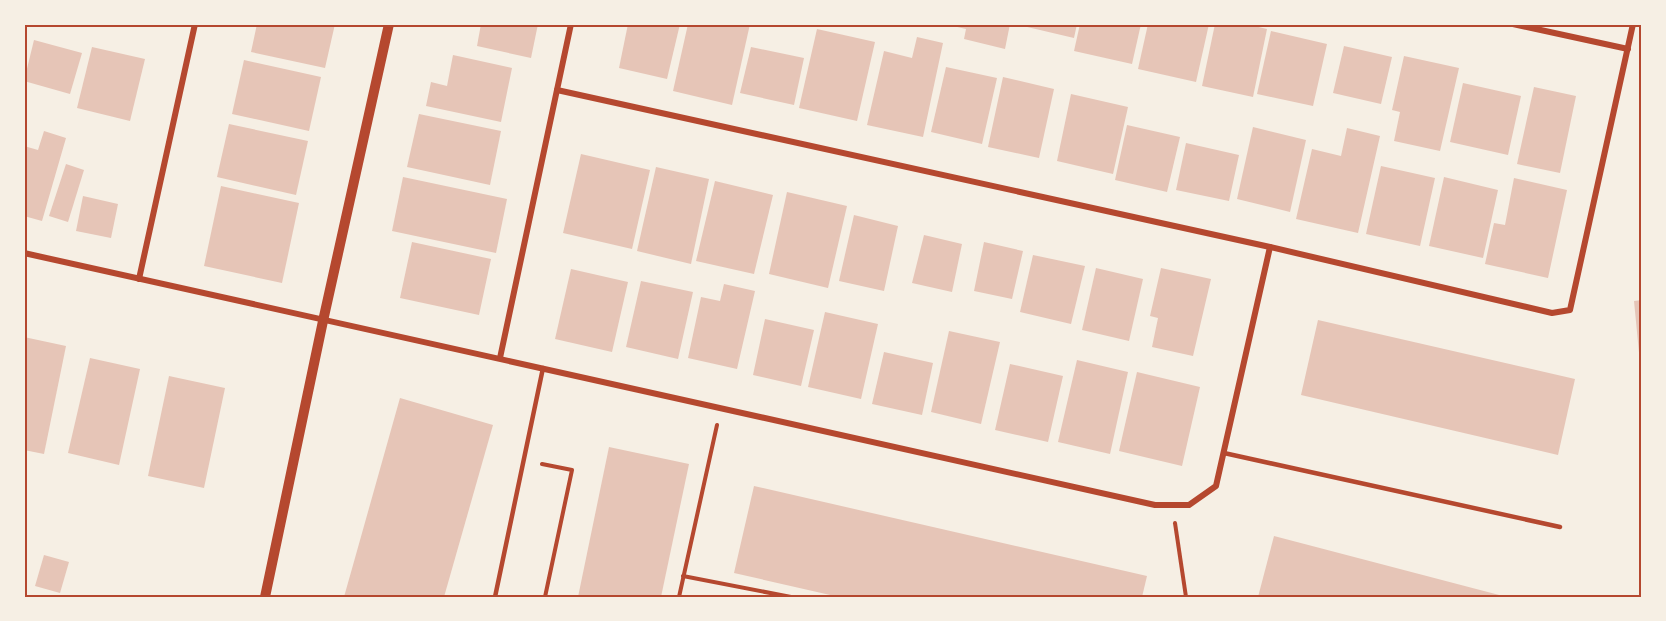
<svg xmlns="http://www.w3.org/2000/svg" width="1666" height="621" font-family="Lora,serif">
<rect width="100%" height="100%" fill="#f6efe4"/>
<g fill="#e6c5b7">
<path d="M257,24h78l-10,44 -74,-16z"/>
<path d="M481,24h57l-7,34 -54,-12z"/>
<path d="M628,24h52l-13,55 -48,-11z"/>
<path d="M688,24h62l-18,81 -59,-14z"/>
<path d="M953,24h57l-5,25 -41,-10 2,-10 -13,-3z"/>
<path d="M1024,24h53l-3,14 -51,-12z"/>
<path d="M1080,24h61l-9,40 -58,-13z"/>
<path d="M1148,24h61l-13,58 -58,-13z"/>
<path d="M1215,24h31l21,5 -14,68 -51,-11z"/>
<path d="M817,29l58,13 -18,79 -58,-13z"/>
<path d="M1271,31l56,13 -14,62 -56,-12z"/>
<path d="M917,37l26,6 -20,94 -56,-12 17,-74 28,7z"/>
<path d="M34,40l48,13 -12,41 -46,-13z"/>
<path d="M1344,46l48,11 -11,47 -48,-11z"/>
<path d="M92,47l53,12 -15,62 -53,-13z"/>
<path d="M751,47l53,11 -10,47 -54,-12z"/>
<path d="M453,55l59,13 -11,54 -75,-16 5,-24 16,4z"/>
<path d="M1404,56l55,12 -19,83 -46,-10 6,-29 -8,-2z"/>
<path d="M244,60l77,17 -12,54 -77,-17z"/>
<path d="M946,67l51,11 -15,66 -51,-12z"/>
<path d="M1003,77l51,12 -15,69 -51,-11z"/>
<path d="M1463,83l58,13 -13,59 -58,-13z"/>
<path d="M1534,87l42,9 -16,77 -43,-9z"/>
<path d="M1071,94l57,13 -15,67 -56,-13z"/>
<path d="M419,114l82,17 -11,54 -83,-18z"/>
<path d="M229,124l79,17 -12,54 -79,-18z"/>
<path d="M1127,125l53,12 -13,55 -52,-12z"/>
<path d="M1253,127l53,13 -16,72 -53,-13z"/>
<path d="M1347,128l33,8 -22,97 -62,-14 16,-70 29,7z"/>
<path d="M44,131l22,7 -24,83 -18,-5v-70l14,4z"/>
<path d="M1186,143l53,12 -10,46 -53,-11z"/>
<path d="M581,154l69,16 -18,79 -69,-16z"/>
<path d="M66,164l18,6 -16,52 -19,-6z"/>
<path d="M1381,166l54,12 -15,68 -54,-12z"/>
<path d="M656,167l53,12 -18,85 -54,-13z"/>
<path d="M403,177l104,22 -11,54 -104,-22z"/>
<path d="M1444,177l54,13 -15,68 -54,-12z"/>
<path d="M1514,178l53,12 -19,88 -63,-14 9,-41 11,2z"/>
<path d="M715,181l58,14 -19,79 -58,-13z"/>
<path d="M221,186l78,17 -17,80 -78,-17z"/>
<path d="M787,192l60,14 -19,82 -59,-14z"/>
<path d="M83,196l35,8 -7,34 -35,-7z"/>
<path d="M854,215l44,11 -14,65 -45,-10z"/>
<path d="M924,235l38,9 -10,48 -40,-9z"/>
<path d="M412,242l79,17 -12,56 -79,-17z"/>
<path d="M984,242l39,9 -11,48 -38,-8z"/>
<path d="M1033,255l52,11 -14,58 -51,-12z"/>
<path d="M1096,268l47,11 -14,62 -47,-11z"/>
<path d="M1161,268l50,11 -18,77 -41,-9 6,-29 -8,-2z"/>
<path d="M571,269l57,13 -16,70 -57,-13z"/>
<path d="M641,281l52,11 -15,67 -52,-12z"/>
<path d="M724,284l31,7 -18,78 -49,-11 13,-61 19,4z"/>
<path d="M1642,300v63h-2l-6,-62z"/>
<path d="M825,312l53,12 -17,75 -53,-12z"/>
<path d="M765,319l49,11 -13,56 -48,-11z"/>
<path d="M1318,320l257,59 -17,76 -257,-60z"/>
<path d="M949,331l51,11 -19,82 -50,-12z"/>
<path d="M24,337l42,9 -22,108 -20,-4z"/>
<path d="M884,352l49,11 -11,52 -50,-11z"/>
<path d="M90,358l50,11 -21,96 -51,-12z"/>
<path d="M1077,360l51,12 -18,82 -52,-12z"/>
<path d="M1010,364l53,12 -15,66 -53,-12z"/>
<path d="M1137,372l63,15 -18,79 -63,-15z"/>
<path d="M169,376l56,12 -21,100 -56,-12z"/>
<path d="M400,398l93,27 -49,172h-100z"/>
<path d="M609,447l80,17 -28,133h-83z"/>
<path d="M754,486l393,90 -5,21h-303l-105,-24z"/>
<path d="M1274,536l229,60v1h-245z"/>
<path d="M44,555l25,7 -9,31 -25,-7z"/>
</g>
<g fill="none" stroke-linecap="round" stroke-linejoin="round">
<g stroke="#b5482f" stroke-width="4">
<path d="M542,464l30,6 -27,127"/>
<path d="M1175,523l11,74"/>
<path d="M683,576l108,21"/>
<path d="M679,597l38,-172"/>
</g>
<g stroke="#b5482f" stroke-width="4.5">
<path d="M1224,453l336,74"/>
<path d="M495,597l48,-229"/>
</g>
<g stroke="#b5482f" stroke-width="6">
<path d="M1513,24l115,25"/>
<path d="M557,90l713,157 282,66 18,-3 63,-286"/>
<path d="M24,253l1131,252h34l27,-19 54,-239"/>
<path d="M139,279l56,-255"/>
<path d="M500,358l71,-334"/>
</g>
<path stroke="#b5482f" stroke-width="10" d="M265,597l58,-276 66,-297"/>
</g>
<rect width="1666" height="621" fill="none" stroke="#f6efe4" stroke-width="51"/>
<rect x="26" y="26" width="1614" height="570" fill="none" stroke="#b5482f" stroke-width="2"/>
</svg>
